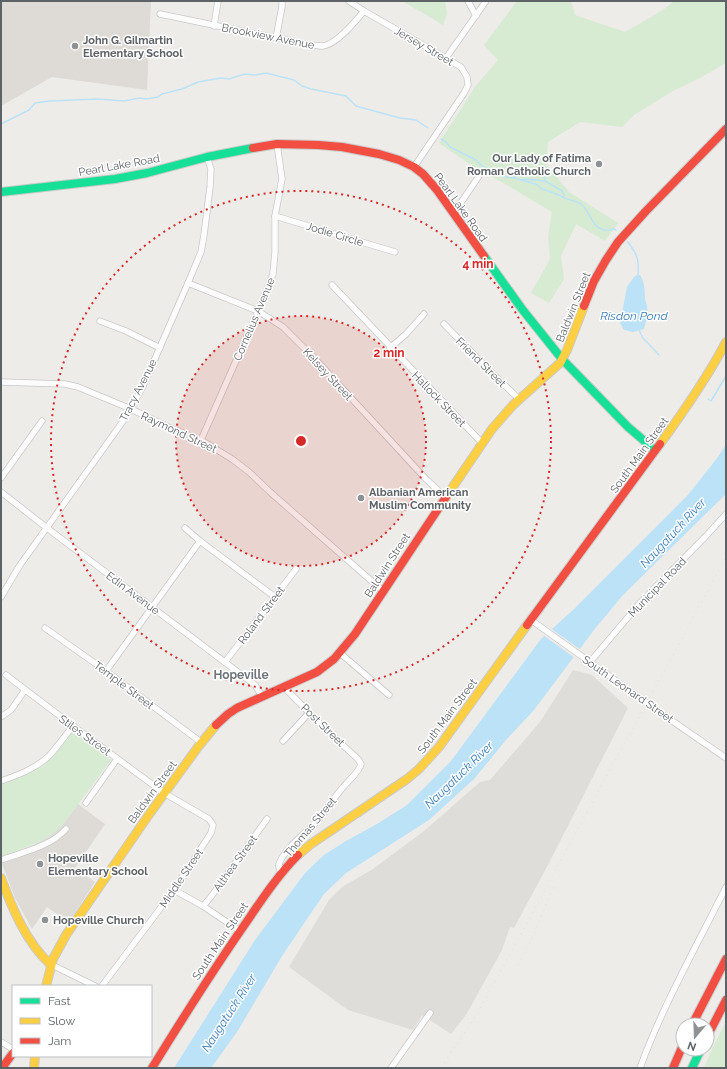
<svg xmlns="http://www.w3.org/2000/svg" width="727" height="1069" font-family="Raleway,sans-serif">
<rect width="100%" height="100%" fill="#edece8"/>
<path fill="#deddd9" d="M573,670l19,5 36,33 -79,155 -35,65 -4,-1 -8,23 -36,65 -15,19 -29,-19 -9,15 -65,-20 -59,-43 40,-67 13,-13 31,-18 51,-38 56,-49 10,-2 50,-58z"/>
<g fill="#dedbd6">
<path d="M1,1h150l-4,89 -95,-13 -51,29z"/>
<path d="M78,804l27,20 -30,44 20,14 -26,40 -22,-15 -15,22 -17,-31 -14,-37v-4l32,-12 15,-8 7,-5 10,-10z"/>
</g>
<g fill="#d6ebd2">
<path d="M402,1h43l2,13 -4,11z"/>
<path d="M517,1h54l4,14 50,17 38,-22 11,-9h52v62l-28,16 -25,12 -39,24 -12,12 -42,-5 -32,20 -2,22 23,28 49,31 -13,18 -29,-17 -15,32 3,23 -15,24 -18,-10 19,-34 -2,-22 4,-25 -40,-24 -44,-25 -29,-20 31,-48 4,-7 24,-28 -14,-15z"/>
<path d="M73,731l38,29 -46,62 -10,10 -14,9 -40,16v-73c14,-5 31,-10 43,-19 11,-9 20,-23 29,-34z"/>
<path d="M726,1021v47h-22l10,-23z"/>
</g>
<g fill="#bce2f8">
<path d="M640,275c5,7 4,14 5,22 0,3 1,6 2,9 1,8 -1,16 -3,23l-11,3 -9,-2 -4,-7 7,-36 7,-10 1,-1z"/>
<path d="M726,444v50l-103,101 -29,35 -60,80 -28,30 -32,39 -45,41 -83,53 -22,21 -42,62 -45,76 -26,36h-37l81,-128 50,-67 19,-18 22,-14 31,-17 30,-19 44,-44 90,-122 33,-30 113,-113 31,-39z"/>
</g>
<path fill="#edece8" d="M550,628l31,22 -6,8 -32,-23z"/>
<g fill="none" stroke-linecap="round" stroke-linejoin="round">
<g stroke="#bce2f8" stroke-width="1.5">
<path d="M1,124l28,-14 6,-7 15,-2 47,-2 27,2 16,-3 6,1 12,-2 4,-3 20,-5 16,-7 23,-4 8,1 16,-5 10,1 11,-2 28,7 8,6 9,3 35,7 10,10 44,12 16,2 12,8"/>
<path d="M441,139l5,3 4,5 26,13 6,6 24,11 8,1 4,-3 3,-6 2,-1 7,2 4,-1 9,3 2,9 17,10 2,4 -1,2c5,4 13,3 18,7 11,8 11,32 33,25l2,1"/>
<path d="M514,178l22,6 6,5 12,4 9,4"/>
<path d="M521,180l4,-1 20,2"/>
<path d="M628,242c10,14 11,17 10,33l1,2"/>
<path d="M639,330l4,8 16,17"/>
<path d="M708,399l3,2 15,-25"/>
</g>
<defs>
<g id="street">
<path d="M349,1l15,10 97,56 6,10 1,8 -4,8 -50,74"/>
<path d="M468,1l8,15"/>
<path d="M160,14l150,31c4,0 9,1 13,1 14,-2 32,-24 41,-35"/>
<path d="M214,26l4,-25"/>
<path d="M276,38l6,-31v-6"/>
<path d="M446,58l40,-57"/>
<path d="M453,212l7,-8 19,-28"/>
<path d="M275,216l120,36"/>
<path d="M188,283l70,28 25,16 32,32 111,120 19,18"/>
<path d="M332,285l150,158"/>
<path d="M100,321l26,10 34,17"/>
<path d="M444,324l49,50 26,25"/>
<path d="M390,348l16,-14 18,-20"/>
<path d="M1,382l64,2 13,3 53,22 37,18 33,13 31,19 17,13 21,20 113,99"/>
<path d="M201,440l57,-129 15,-37 2,-22v-36l7,-37 -5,-35"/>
<path d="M1,478l41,-57"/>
<path d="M1,492l46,36 208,157 7,11"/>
<path d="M185,528l15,13 75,56"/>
<path d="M1,597l19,-32 101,-141 10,-15 12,-23 45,-103 13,-31 3,-17 6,-48 1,-18 -4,-12"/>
<path d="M531,620l112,80"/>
<path d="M45,628l61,43 96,72"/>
<path d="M340,653l49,42"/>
<path d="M225,662l71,-93"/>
<path d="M590,662l50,-59 66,-67 20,-22"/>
<path d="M106,671l94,-130"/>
<path d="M6,675l67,51 91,67 45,26 4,6 -2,8 -37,57 -72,96"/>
<path d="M652,707l74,51"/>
<path d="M1,717l10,-7 14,-20"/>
<path d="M283,741l26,-28"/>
<path d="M1,781c17,-6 34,-12 48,-25 8,-9 16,-20 24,-30"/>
<path d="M86,803l31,-44"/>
<path d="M1,860c22,-8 49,-13 65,-31"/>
<path d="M282,872c-2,-2 -4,-4 -3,-8 6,-17 29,-32 41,-46 9,-11 16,-24 26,-34 5,-6 13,-12 15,-20l-3,-5 -35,-32 -39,-40"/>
<path d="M174,890l29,16 37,25"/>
<path d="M203,906l7,-8 57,-79"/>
<path d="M50,964l45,22"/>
<path d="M1,1042l12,7"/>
<path d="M391,1068l39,-55"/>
<path d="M640,1068c23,-63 56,-121 86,-181"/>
</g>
<g id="fast">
<path d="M1,192l114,-13 32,-6 60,-16 46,-9"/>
<path d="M484,256l38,53 40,50 66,68 27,23"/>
<path d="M692,1068l9,-19"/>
</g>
<g id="slow">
<path d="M660,444c24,-33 47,-66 66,-102"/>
<path d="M446,497l46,-68 21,-24 47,-42 7,-13 17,-44"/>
<path d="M298,855l13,-11 96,-65 12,-10 20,-22 88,-122"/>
<path d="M1,878c11,30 25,64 49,86"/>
<path d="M46,986l7,-27 13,-24 84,-122 48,-66 18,-22"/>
<path d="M34,1068l1,-12"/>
</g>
<g id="jam">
<path d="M253,148l24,-4 41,1 24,2 37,7 20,6 15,7 9,7 14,16 47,66"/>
<path d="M584,306l10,-25 12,-21 12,-18 28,-31 80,-82"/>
<path d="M527,625l133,-181"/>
<path d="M216,725l12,-11 9,-6 80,-36 17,-13 21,-25 91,-137"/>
<path d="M692,1025l34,-66"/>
<path d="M707,1037l19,-37"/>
<path d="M2,1068l11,-15"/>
<path d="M152,1068c29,-47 58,-93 89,-138 18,-26 35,-53 57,-75"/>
<path d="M673,1068l10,-23"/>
</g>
</defs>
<use href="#street" stroke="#c9c9c9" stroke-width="7"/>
<use href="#fast" stroke="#cacaca" stroke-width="10"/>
<use href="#slow" stroke="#cacaca" stroke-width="10"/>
<use href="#jam" stroke="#cacaca" stroke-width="10"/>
<use href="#street" stroke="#fcfcfc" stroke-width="5.5"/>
<use href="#fast" stroke="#16e098" stroke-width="8"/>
<use href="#slow" stroke="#ffcf43" stroke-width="8"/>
<use href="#jam" stroke="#f24e42" stroke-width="8"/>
<g stroke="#e4e4e4" stroke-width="1.5" stroke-dasharray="1 5" stroke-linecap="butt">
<path d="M518,965l16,-31 19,-47"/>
<path d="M441,1068l38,-57 247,-454"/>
</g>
<defs>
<path id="street-bridge" d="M643,700l9,7"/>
</defs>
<use href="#street-bridge" stroke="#c9c9c9" stroke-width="7" stroke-linecap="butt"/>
<use href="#street-bridge" stroke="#fcfcfc" stroke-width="5.5"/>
</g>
<circle cx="301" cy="441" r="125" fill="#d62828" fill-opacity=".12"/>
<g fill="none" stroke="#d62828" stroke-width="2" stroke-dasharray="2 4">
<circle cx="301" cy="441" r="125"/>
<circle cx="301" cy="441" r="250"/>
</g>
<g fill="#8f9294" stroke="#fff" stroke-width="1.5">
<circle cx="75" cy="46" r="4"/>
<circle cx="599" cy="164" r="4"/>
<circle cx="361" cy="498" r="4"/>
<circle cx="40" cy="864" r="4"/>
<circle cx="45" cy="920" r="4"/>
</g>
<g text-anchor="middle" stroke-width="3" stroke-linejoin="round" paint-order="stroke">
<g font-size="11" fill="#5d6267" stroke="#fff">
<text transform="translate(268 36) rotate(11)" y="4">Brookview Avenue</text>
<text transform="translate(424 46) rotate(30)" y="4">Jersey Street</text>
<text transform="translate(119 165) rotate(-10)" y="4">Pearl Lake Road</text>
<text transform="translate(461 207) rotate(54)" y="4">Pearl Lake Road</text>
<text transform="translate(335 234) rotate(17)" y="4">Jodie Circle</text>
<text transform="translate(573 307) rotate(-68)" y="4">Baldwin Street</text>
<text transform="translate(254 319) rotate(-67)" y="4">Cornelius Avenue</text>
<text transform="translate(481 362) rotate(45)" y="4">Friend Street</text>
<text transform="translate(328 374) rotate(47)" y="4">Kelsey Street</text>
<text transform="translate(138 390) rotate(-63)" y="4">Tracy Avenue</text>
<text transform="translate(439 399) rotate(46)" y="4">Hallock Street</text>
<text transform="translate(179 432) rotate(25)" y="4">Raymond Street</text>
<text transform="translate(639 455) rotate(-54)" y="4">South Main Street</text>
<text transform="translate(387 565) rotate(-57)" y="4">Baldwin Street</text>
<text transform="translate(657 587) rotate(-46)" y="4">Municipal Road</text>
<text transform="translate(133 593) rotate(37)" y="4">Edin Avenue</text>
<text transform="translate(261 615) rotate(-53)" y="4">Roland Street</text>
<text transform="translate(124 685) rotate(37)" y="4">Temple Street</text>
<text transform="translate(628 689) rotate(35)" y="4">South Leonard Street</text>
<text transform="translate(447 716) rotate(-53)" y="4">South Main Street</text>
<text transform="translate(323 725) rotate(44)" y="4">Post Street</text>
<text transform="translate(85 735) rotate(36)" y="4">Stiles Street</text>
<text transform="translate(152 792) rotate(-54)" y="4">Baldwin Street</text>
<text transform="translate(310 827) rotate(-50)" y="4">Thomas Street</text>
<text transform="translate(235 863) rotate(-54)" y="4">Althea Street</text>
<text transform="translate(181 878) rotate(-56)" y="4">Middle Street</text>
<text transform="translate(220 941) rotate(-56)" y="4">South Main Street</text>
</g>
<g font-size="11" font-weight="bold" fill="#5d6267" stroke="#fff" text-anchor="start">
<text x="83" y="44">John G. Gilmartin<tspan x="83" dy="13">Elementary School</tspan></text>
<text x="591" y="162" text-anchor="end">Our Lady of Fatima<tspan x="591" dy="13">Roman Catholic Church</tspan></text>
<text x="369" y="496">Albanian American<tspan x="369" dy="13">Muslim Community</tspan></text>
<text x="48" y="862">Hopeville<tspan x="48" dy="13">Elementary School</tspan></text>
<text x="53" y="924">Hopeville Church</text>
</g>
<g font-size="12" font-style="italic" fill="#387ab1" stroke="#fff">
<text x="634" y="320">Risdon Pond</text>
<text transform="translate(673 533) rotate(-47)" y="4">Naugatuck River</text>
<text transform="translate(459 775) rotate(-44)" y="4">Naugatuck River</text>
<text transform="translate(229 1013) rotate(-57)" y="4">Naugatuck River</text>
</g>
<g font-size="12" font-weight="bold" fill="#6e7479" stroke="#fff">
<text x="241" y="679">Hopeville</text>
</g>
</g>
<circle cx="301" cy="441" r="6" fill="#d62828" stroke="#fff" stroke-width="2"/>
<g font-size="12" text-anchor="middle" font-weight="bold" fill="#d62828" stroke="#fff" stroke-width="3" stroke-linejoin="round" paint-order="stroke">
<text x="478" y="268">4 min</text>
<text x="389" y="357">2 min</text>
</g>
<rect width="727" height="1069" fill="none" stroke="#5d6267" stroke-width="4"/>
<rect x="12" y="985" width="140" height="72" fill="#ffffff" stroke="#bec0c2"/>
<rect x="20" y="998" width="20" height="6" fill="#16e098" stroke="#bec0c2"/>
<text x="48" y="1005" font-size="12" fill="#5d6267">Fast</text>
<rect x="20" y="1018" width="20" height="6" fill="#ffcf43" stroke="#bec0c2"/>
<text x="48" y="1025" font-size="12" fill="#5d6267">Slow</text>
<rect x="20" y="1038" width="20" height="6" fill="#f24e42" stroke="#bec0c2"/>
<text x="48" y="1045" font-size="12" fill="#5d6267">Jam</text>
<g transform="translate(695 1037) rotate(199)"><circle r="19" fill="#ffffff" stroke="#bec0c2"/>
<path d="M0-3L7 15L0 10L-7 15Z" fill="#8f9294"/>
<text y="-6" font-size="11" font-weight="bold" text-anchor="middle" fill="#5d6267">N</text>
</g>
</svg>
